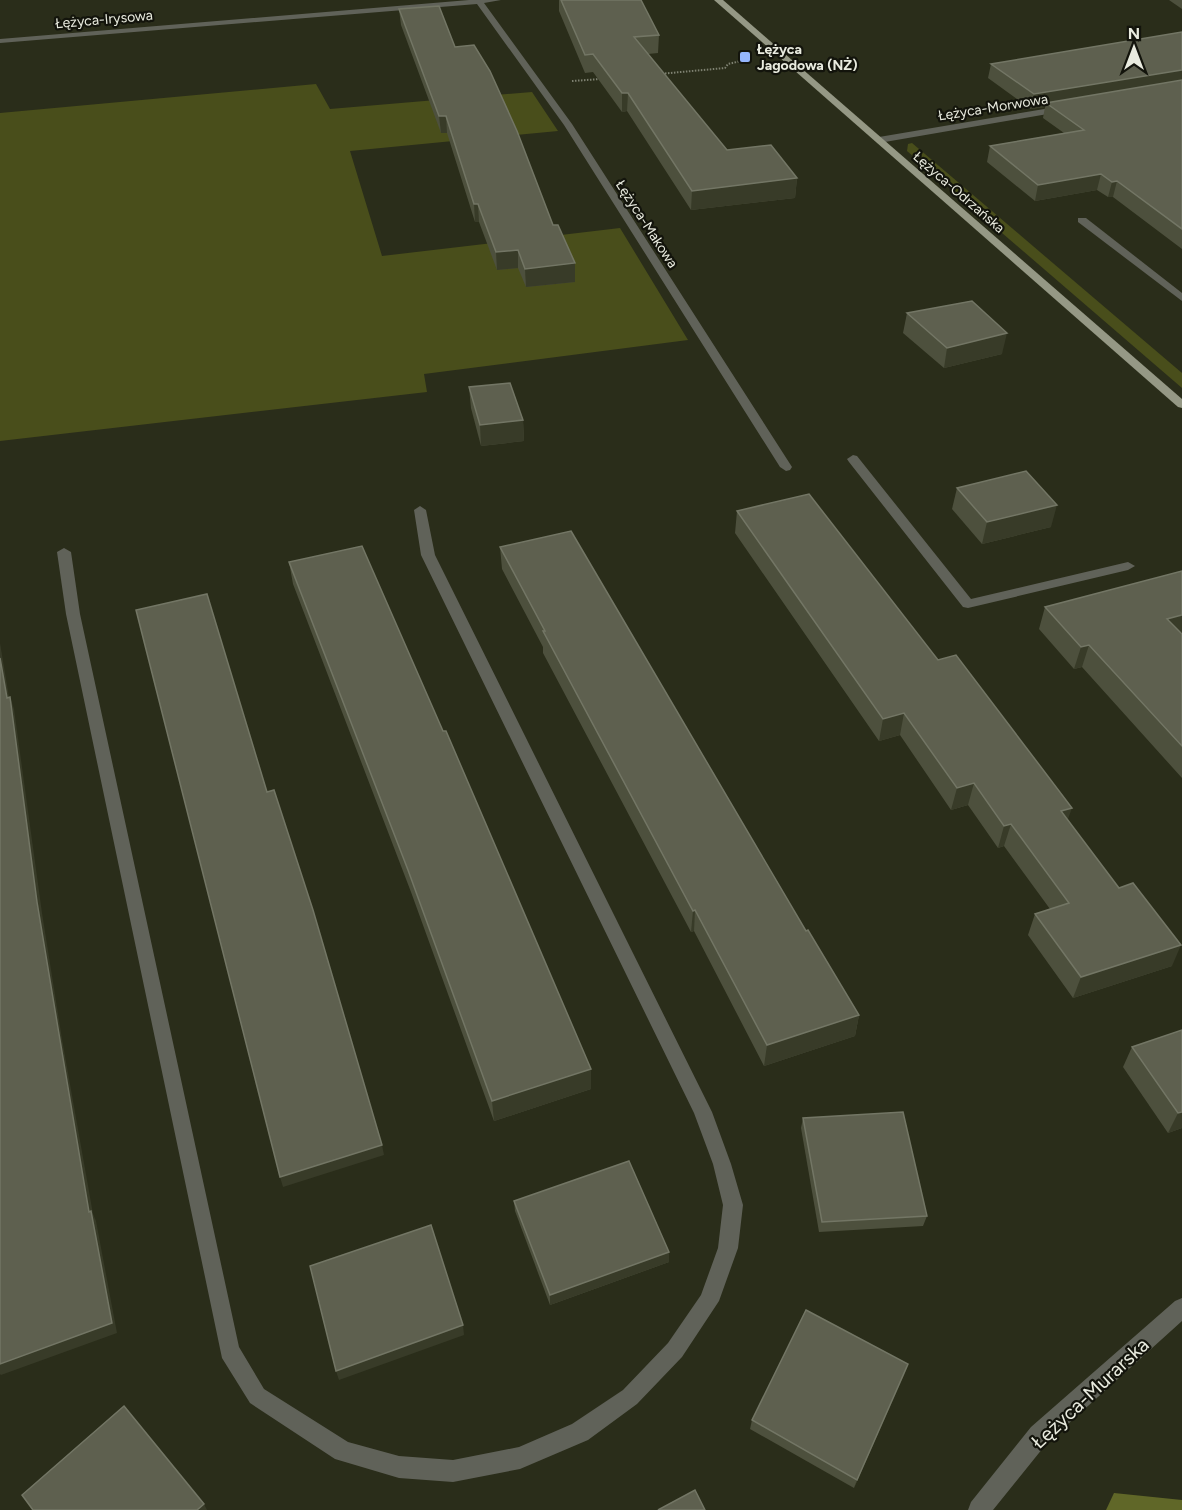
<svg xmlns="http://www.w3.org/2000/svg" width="1182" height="1510" font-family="Figtree,sans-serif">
<rect width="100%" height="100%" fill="#2a2d1a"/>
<g fill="#494e1b">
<path d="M316,84l14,25 202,-17 26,39 -208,20 32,105 238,-28 68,112 -264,34 3,18 -427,49v-328z"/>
<path d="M912,143l270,230v15l-275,-237 1,-7z"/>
</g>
<path fill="#606728" d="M1114,1493l68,7v10h-76z"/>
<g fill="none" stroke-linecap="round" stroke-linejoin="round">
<g stroke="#7e8171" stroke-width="2" stroke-dasharray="1.5 1.5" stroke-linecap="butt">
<path d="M659,74l66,-6 3,-4 13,-3"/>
<path d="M572,81l29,-2"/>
</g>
<g fill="#606259" fill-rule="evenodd">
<path d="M469,0h32l-17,3 88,121 220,343 -2,3 -4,1 -6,-4 -216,-342 -87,-121 -477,39v-4z"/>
<path d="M1062,106l4,3 -1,2 -186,32 -5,-3 5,-3z"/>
<path d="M1078,218h8l96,75v8l-104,-79z"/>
<path d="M853,455l4,1 114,143 157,-37 7,4 -7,4 -160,38 -5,-1 -114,-145 -2,-3z"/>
<path d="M420,506l6,4 9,45 277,557 19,52 12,41 -5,43 -19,53 -37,56 -45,47 -49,36 -68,29 -67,13 -54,-4 -64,-19 -85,-56 -28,-45 -156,-744 -9,-62 7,-4 7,4 9,62 159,733 25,42 84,53 51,14 54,4 66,-13 53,-23 51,-34 45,-47 33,-48 17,-47 5,-43 -10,-41 -19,-51 -273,-558 -7,-45z"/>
<path d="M1182,1298v23l-135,122 -54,67h-25l3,-8 60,-75 144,-126z"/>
</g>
<path fill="#959885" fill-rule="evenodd" d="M714,0h9l459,399v9l-4,-1z"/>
</g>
<g fill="#4d503d">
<path d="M559,0h82l18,35 -1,18 -10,1 79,96 70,28 -2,20 -104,12 -64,-99 -5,1 -29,-40 -8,1 -26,-62z"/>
<path d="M1169,0h13v9z"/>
<path d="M399,9l56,38 98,178 22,38v19l-49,5 -8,-19 -21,2 -18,-48h-4l-28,-89h-6l-40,-108z"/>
<path d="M1182,32v217l-69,-52h-5l-11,-7 -62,11 -48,-39 3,-16 74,-13 -21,-15 2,-11 -14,2 -43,-31 3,-14z"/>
<path d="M907,313l95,41 -58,14 -41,-35z"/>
<path d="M469,387l54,33 1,21 -43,5 -10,-38z"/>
<path d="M957,488l94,39 -69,17 -30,-35z"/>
<path d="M737,511l201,149 130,160 104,146 -99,32 -45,-63 7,-21 15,-5 -46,-63 -6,2 -30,-43 -17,5 -51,-75 -21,6 -144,-208z"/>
<path d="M500,547l306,384 53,84 -4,21 -91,30 -70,-135 -3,1 -148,-279v-6l-41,-78z"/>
<path d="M289,562l302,507v20l-97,32 -83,-229 -118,-308z"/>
<path d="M1182,571v60l-1,2 1,1v144l-100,-111 -8,2 -35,-40 6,-22z"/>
<path d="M1182,1030v98l-14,5 -45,-66 9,-20z"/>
<path d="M803,1118l124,98 -4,10 -104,6 -18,-104z"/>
<path d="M514,1201l155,51v10l-119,43 -35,-94z"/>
<path d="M908,1364l-54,124 -104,-59 2,-9z"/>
</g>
<g fill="#383b28">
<path d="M1182,70v15l-136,18 -1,4 -14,2 3,-15z"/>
<path d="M622,93h6l-1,18 -5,1z"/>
<path d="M439,116h7l1,17h-6z"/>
<path d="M1101,174l-4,16 -62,11 3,-16z"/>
<path d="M797,178l-2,20 -104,12 1,-19z"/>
<path d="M1117,181l-4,16h-5l4,-15z"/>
<path d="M474,204h4l1,18h-4z"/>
<path d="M518,250v18l-21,2 -1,-18z"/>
<path d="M575,263v19l-49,5 -1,-18z"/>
<path d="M1007,333l-5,21 -58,14 3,-20z"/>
<path d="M523,420l1,21 -43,5 -1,-21z"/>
<path d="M1057,505l-6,22 -69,17 5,-22z"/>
<path d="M1182,615v16l-2,4 -13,-16z"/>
<path d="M0,643l11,66 -4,-11 -7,-40z"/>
<path d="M1089,645l-7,22 -8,2 7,-22z"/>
<path d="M10,697l4,12 28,204 20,126 31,175 3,7 21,112 -116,42 -1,-1v-10l89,-152 -31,-184 -21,-126z"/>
<path d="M904,713l-4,22 -21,6 4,-22z"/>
<path d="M974,783l-6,22 -17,5 6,-22z"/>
<path d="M1072,808l-8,22 -3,-19z"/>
<path d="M1011,824l-7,22 -6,2 6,-22z"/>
<path d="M695,910l-1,21 -3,1 2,-21z"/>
<path d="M1181,945l-9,21 -99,32 8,-21z"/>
<path d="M859,1015l-4,21 -91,30 3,-21z"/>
<path d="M591,1069v20l-97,32 -2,-20z"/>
<path d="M1182,1112v16l-14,5 10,-20z"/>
<path d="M382,1145l2,10 -101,32 -3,-10z"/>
<path d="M669,1252v10l-119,43v-10z"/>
<path d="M463,1325l1,10 -125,45 -3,-9z"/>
<path d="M908,1364l-3,9 -51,115 3,-8z"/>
<path d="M204,1504l3,6h-10z"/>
</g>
<g fill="#5e604f" stroke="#737665" stroke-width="1.5">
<path d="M561,0h80l18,35 -25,2 93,113 44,-5 26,33 -105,13 -64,-98h-6l-29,-39 -8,1z"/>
<path d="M439,6l16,41 19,-2 16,26 27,60 36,94h5l17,38 -50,6 -7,-19 -22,2 -18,-48h-4l-28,-88h-7l-40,-107z"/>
<path d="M1182,32v38l-148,24 -43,-30z"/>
<path d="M1182,80v149l-65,-48 -5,1 -11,-8 -63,11 -48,-39 94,-16 -38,-27z"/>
<path d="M972,301l35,32 -60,15 -40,-35z"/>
<path d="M510,383l13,37 -43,5 -11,-38z"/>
<path d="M1026,471l31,34 -70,17 -30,-34z"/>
<path d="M809,494l129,166 18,-5 116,153 -11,3 58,77 14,-5 48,62 -100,32 -46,-63 34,-11 -58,-79 -7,2 -30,-43 -17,5 -53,-75 -21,6 -146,-208z"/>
<path d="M571,531l235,400 2,-1 51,85 -92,30 -72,-135 -2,1 -150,-280h2l-45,-84z"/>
<path d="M362,546l81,185h3l145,338 -99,32 -84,-231 -119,-308z"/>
<path d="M1182,571v44l-15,4 15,15v112l-93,-101 -8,2 -36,-40z"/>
<path d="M207,594l60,198 7,-2 39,120 69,235 -102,32 -144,-567z"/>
<path d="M0,658l7,40 3,-1 27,205 21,126 31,184 2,-1 21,112 -112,41z"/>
<path d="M1182,1030v82l-4,1 -46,-66z"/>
<path d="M903,1112l24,104 -105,6 -19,-104z"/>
<path d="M629,1161l40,91 -119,43 -36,-94z"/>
<path d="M431,1225l32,100 -127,46 -26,-105z"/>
<path d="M806,1310l102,54 -51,116 -105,-60z"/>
<path d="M124,1406l80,98 -7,6h-164l-11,-15z"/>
<path d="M695,1490l10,20h-47z"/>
</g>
<rect fill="#95b6fd" stroke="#13140c" stroke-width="2" x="739" y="51" width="12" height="12" rx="3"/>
<g text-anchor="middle" stroke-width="4.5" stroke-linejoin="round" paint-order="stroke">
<g font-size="14" fill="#e9ebdf" stroke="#13140c">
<text transform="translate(104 19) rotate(-5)" y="5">Łężyca-Irysowa</text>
<text transform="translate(993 107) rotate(-9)" y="5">Łężyca-Morwowa</text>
<text transform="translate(959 192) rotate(41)" y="5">Łężyca-Odrzańska</text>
<text transform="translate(647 224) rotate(57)" y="5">Łężyca-Makowa</text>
</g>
<g font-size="14" font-weight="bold" fill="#e9ebdf" stroke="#13140c" text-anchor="start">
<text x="757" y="54">Łężyca<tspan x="757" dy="16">Jagodowa (NŻ)</tspan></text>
</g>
<g font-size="20" fill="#e9ebdf" stroke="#13140c">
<text transform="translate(1090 1393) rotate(-43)" y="7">Łężyca-Murarska</text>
</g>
</g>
<g transform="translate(1134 48)" stroke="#13140c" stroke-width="4.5" paint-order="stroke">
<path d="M0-4.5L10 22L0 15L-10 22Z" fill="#e9ebdf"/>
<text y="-9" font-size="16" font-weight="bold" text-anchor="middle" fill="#e9ebdf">N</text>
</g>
</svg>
